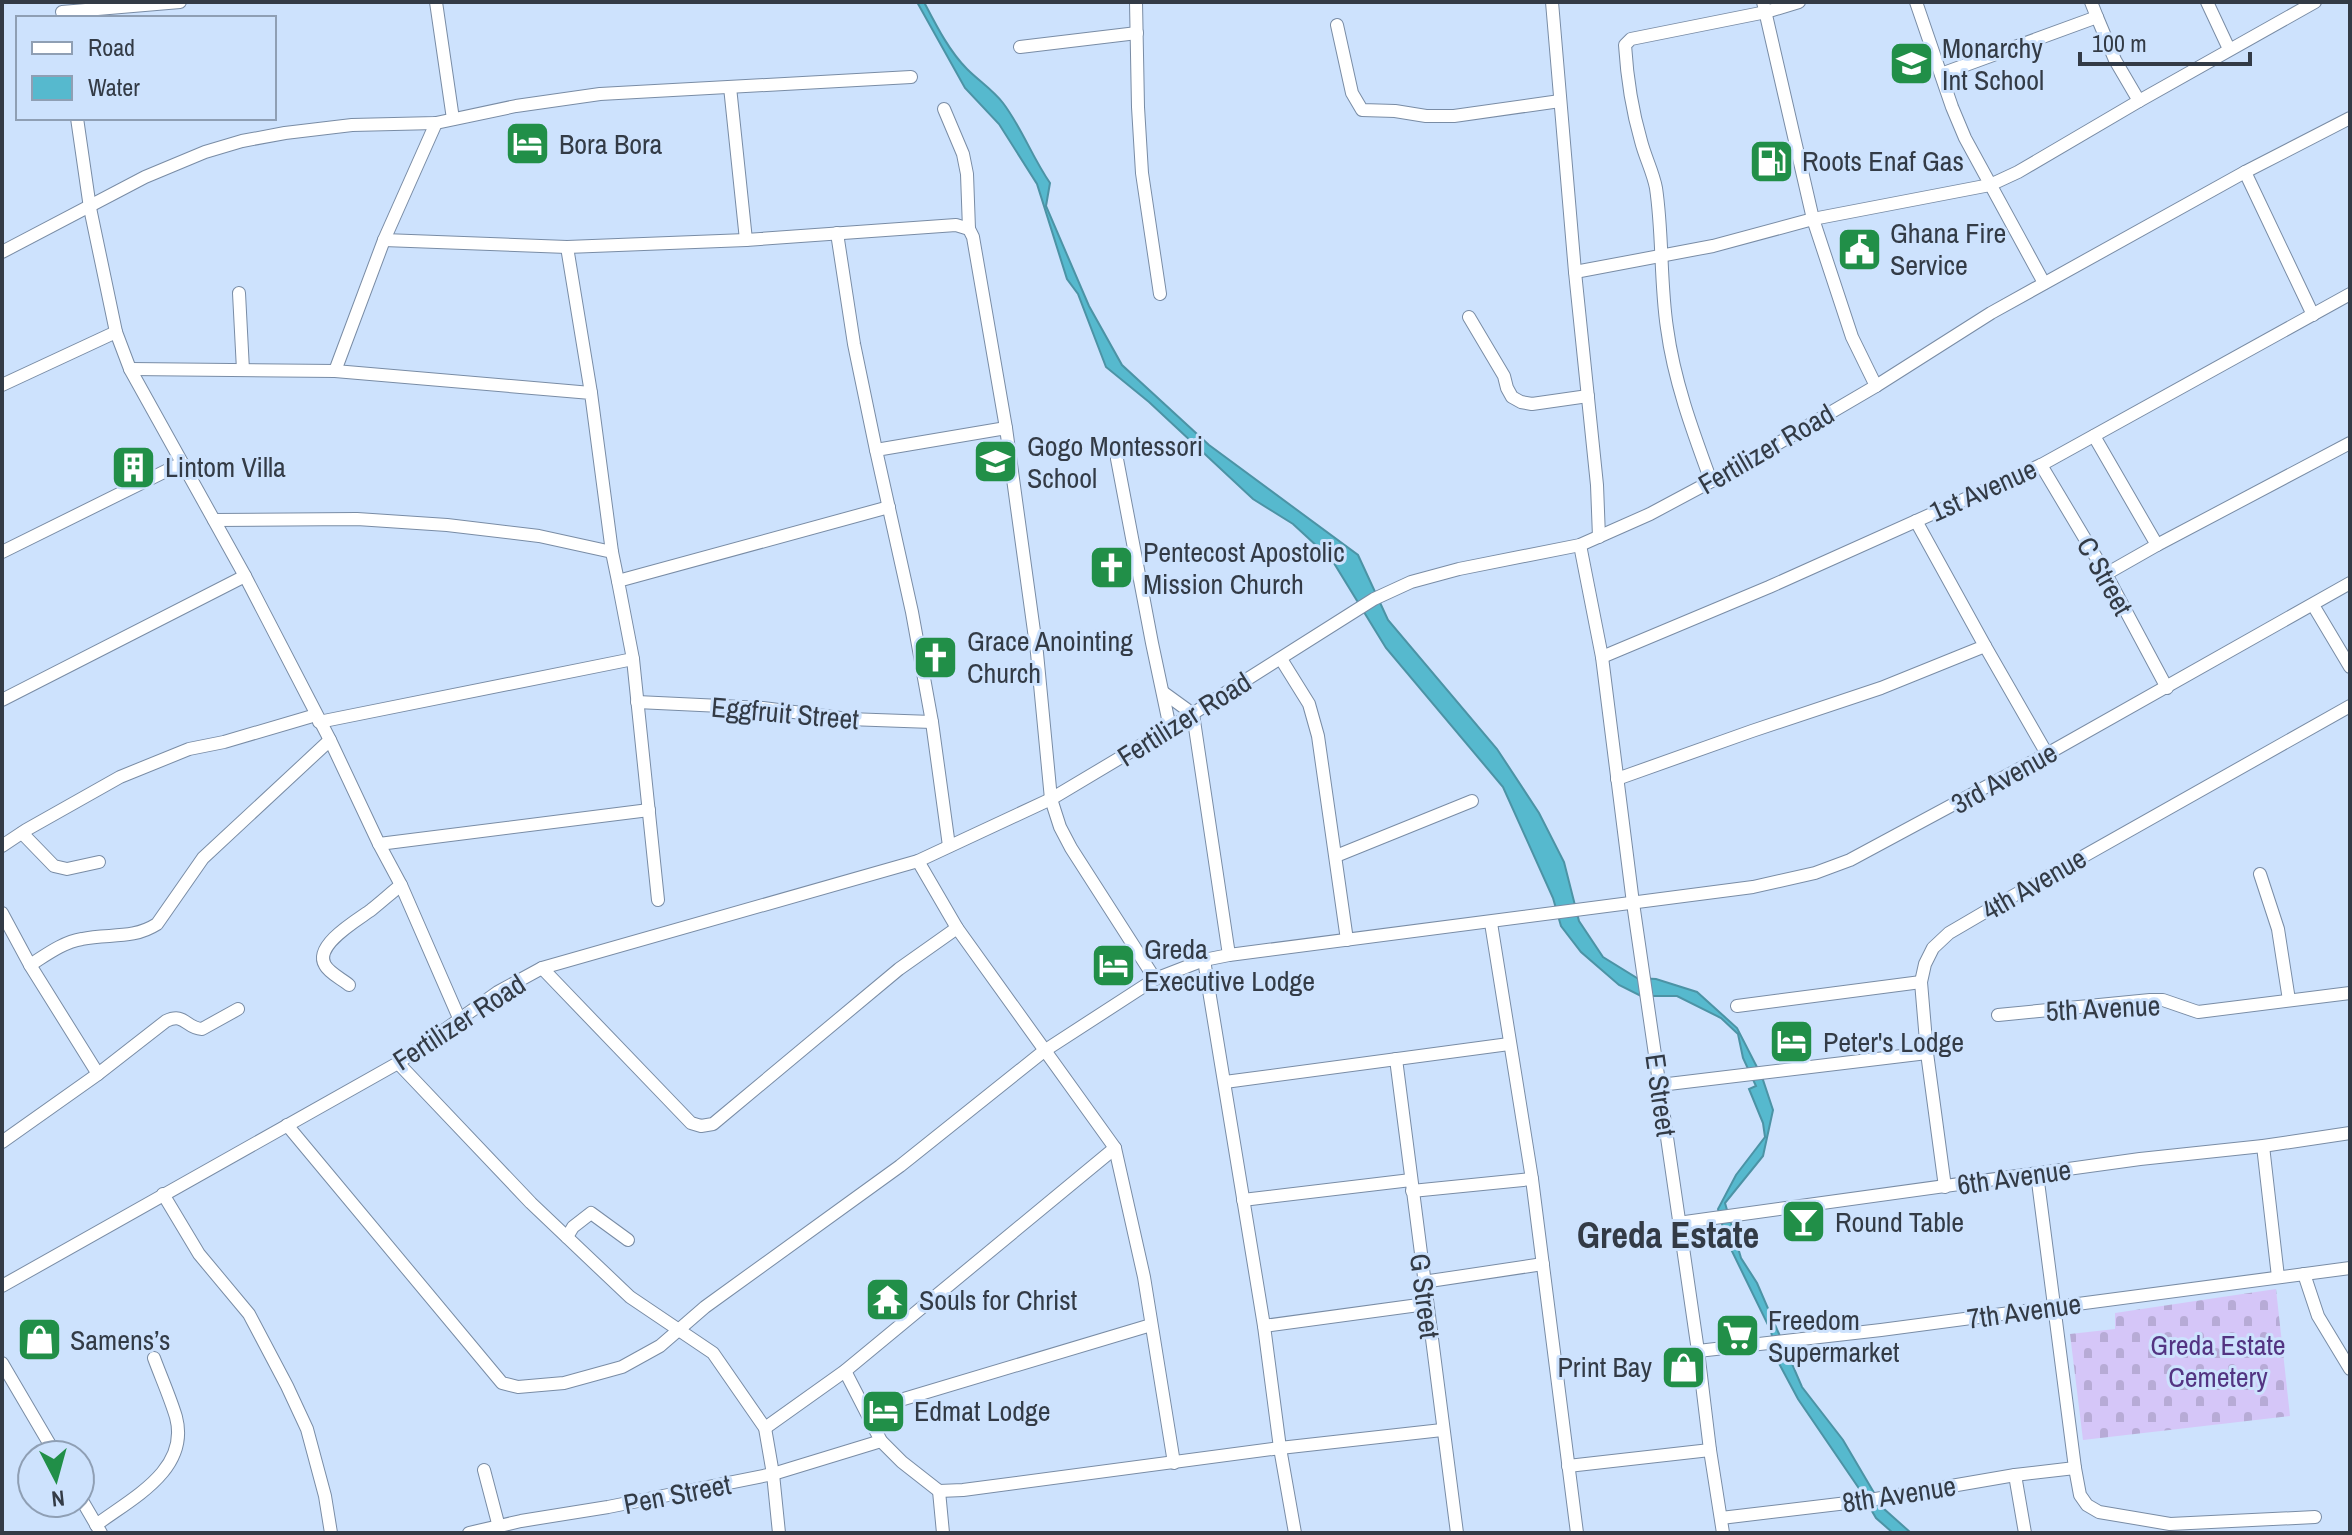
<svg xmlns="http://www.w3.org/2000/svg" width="2352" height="1535" font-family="'Archivo Narrow',sans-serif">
<defs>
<pattern id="cemetery-stones" width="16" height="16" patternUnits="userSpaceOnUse" patternTransform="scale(2)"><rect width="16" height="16" fill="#d5c6f8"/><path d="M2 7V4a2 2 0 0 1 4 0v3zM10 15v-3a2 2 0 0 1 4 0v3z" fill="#b7abd6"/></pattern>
</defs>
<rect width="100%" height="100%" fill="#cde2fd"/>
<path fill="url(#cemetery-stones)" d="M2276,1289l14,127 -207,24 -13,-106 45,-5v-16z"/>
<path fill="#56b9ce" stroke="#4c93a5" stroke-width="2" d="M917,2h7c12,23 25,49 43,67 12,12 26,21 36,34 19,25 29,54 47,80l-4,23 43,100 33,59 87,80 149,110 30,65 109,129 42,64 25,49 15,59 24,36 34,21 19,1 41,13 40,36 25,49 11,33 -10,46 -38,47 16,55 16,25 45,104 41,53 40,68 28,25h-18l-17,-15 -18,-31 -60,-88 -22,-41 -5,-27 -45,-92 -8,-30 18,-34 29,-38 -2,-14 -14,-34 7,-3 -13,-28 -5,-24 -17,-16 -44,-22h-36l-22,-11 -38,-33 -20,-26 -8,-28 -50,-111 -117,-139 -54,-88 -39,-36 -40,-25 -104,-97 -43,-35 -28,-73 -11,-15 -30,-95 -38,-60 -34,-36z"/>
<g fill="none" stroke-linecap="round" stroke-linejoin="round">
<defs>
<g id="minor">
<path d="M436,2l17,117"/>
<path d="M1136,2l2,105 4,66 18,121"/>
<path d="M1552,2l23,270 22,213 2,52"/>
<path d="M1763,2l50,217 39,118 24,49"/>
<path d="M1916,2l36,105 13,31 79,145"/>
<path d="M2207,2l22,47"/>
<path d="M62,12l118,-10"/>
<path d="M2097,17l18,43 24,41"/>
<path d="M1337,25l15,68 10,17 33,1 31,5h28l106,-15"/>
<path d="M1020,47l117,-14"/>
<path d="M1941,74l156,-57 -6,-15"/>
<path d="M730,87l16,153"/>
<path d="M944,109l19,45 4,20 2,55"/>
<path d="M77,118l13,90 26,124 14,37 115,207 85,164 49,104 22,41 58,133"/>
<path d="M2245,172l68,143"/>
<path d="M837,233l17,111 22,106"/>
<path d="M384,240l183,7 179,-7 210,-15 13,4 4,8 33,191"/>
<path d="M567,247l24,146"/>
<path d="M2,252l143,-75 60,-25 37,-11 43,-8 67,-8 84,-2 80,-17 84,-12 311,-17"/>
<path d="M1575,272l138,-26 100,-27 177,-34 28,-13 121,-71 176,-99"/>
<path d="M239,293l4,77"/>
<path d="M1469,317l35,59 3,12 5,9 9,5 11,2 56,-8"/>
<path d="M130,369l205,2 256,22 21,159"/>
<path d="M335,371l49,-131 52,-117"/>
<path d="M2,385l114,-53"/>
<path d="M2094,436l63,109"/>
<path d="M1117,459l35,184 18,85"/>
<path d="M2041,465l65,109 61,114"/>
<path d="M1711,481c-18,-49 -37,-100 -44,-153 -7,-46 -4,-93 -11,-140 -3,-16 -11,-31 -15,-47 -9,-31 -14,-64 -16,-96l6,-6 135,-27 33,-10"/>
<path d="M214,520l143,-1 90,6 92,11 73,16 6,29"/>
<path d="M1580,545l22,112 31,246 65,448 12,99 13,83"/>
<path d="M2,552l180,-89"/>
<path d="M2106,574l51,-29 193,-102"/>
<path d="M2313,605l37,62"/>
<path d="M1985,646l62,108"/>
<path d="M1602,657l167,-70 272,-122 309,-171"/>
<path d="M1281,659l28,45 9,32 29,204"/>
<path d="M2,700l243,-124"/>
<path d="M637,702l126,6 85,11 84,3"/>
<path d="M319,722l314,-63"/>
<path d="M1617,779l135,-48 129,-43 104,-42 -69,-125"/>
<path d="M22,833l32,33 13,3 32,-7"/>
<path d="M379,844l270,-34"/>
<path d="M2,846l24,-16 94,-53 69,-28 35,-7 92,-27"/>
<path d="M949,846l-17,-124 -20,-110 -36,-162 130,-22 31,225 14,146 9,28 11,21 84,131"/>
<path d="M1336,856l136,-55"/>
<path d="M918,861l39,67 158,220 29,129 30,186"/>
<path d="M2260,874l18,55 11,71"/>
<path d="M658,900l-25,-241 -15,-78 271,-74"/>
<path d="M2,913l28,52 68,109"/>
<path d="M1491,923l41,256 45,354"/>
<path d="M1229,955l524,-68 62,-14 35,-13 197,-106 303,-171"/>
<path d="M1204,960l60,366 16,122 15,85"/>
<path d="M30,965c16,-10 33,-23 52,-26 26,-6 50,1 75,-15l46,-66 127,-118"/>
<path d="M542,968l149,155 10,3 12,-2 186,-155 58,-41"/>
<path d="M349,985c-7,-6 -20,-12 -24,-20 -12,-20 34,-46 46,-55 10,-8 20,-17 30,-25"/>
<path d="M1737,1006l184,-24"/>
<path d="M1998,1015l152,-15h13l35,12 152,-19"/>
<path d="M1396,1059l61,474"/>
<path d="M398,1063l133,140 99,94 83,56 52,75 8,46 6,59"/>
<path d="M1225,1082l284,-38"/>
<path d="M1660,1085l267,-32"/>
<path d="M287,1125l215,258 16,4 46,-4 58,-16 38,-21 45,-39 195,-141 144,-115 111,-72 49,-19 25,-5 -36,-241 -29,-21"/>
<path d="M2,1142l96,-68 68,-53c19,-9 19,7 36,8l36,-20"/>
<path d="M2263,1146l15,131"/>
<path d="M2037,1174l38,294 5,27 7,10 12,7 71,12 145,-7"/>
<path d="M1945,1187l-18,-134 -6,-71 4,-18 8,-16 16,-15 41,-24 360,-203"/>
<path d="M1412,1191l120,-12"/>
<path d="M163,1194l36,60 50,60 38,72 20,43 18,67 6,37"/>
<path d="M1243,1200l168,-20"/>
<path d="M1678,1223l462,-64 123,-13 87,-13"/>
<path d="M567,1237l6,-10 18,-14 37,27"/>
<path d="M2304,1274l14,42 32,53"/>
<path d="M1423,1282l120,-18"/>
<path d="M2,1286l396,-223 100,-71 44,-24 376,-107 133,-62 119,-71 204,-129 37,-17 48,-13 121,-24 70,-31 86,-46 140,-82 115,-73 254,-141 105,-54"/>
<path d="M1264,1326l162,-22"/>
<path d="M1698,1351l183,-21 469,-62"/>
<path d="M2,1363l54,92"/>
<path d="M845,1371l36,70 21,21 37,29 24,-1 317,-42 162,-18"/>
<path d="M867,1410l284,-85"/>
<path d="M765,1428l80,-57 270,-223"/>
<path d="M1568,1466l142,-16"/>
<path d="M484,1470l15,57"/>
<path d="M2015,1475l10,58"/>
<path d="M939,1491l4,42"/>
<path d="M80,1497l21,36"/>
<path d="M1721,1518l143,-17 151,-26 60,-7"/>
<path d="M96,1525c36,-27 94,-55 80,-108 -6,-20 -15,-40 -22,-59"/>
<path d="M469,1533l52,-12 87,-14 165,-33 108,-33"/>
</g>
</defs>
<use href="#minor" stroke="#798ca5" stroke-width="14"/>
<use href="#minor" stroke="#fff" stroke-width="12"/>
</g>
<defs>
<symbol id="school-square" viewBox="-11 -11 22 22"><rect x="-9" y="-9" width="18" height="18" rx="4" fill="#218f48" stroke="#cde2fd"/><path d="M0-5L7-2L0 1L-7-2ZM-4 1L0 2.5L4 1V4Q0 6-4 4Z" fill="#fff"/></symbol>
<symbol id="hotel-square" viewBox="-11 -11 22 22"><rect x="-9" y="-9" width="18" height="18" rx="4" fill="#218f48" stroke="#cde2fd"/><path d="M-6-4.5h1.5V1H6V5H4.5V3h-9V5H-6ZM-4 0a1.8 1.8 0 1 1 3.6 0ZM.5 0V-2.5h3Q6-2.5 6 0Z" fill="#fff"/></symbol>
<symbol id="fuel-square" viewBox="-11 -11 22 22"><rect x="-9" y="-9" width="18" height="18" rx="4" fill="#218f48" stroke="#cde2fd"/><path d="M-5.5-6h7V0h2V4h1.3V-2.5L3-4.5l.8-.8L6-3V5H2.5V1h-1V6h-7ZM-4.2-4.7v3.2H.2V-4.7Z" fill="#fff"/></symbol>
<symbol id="civic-square" viewBox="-11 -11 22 22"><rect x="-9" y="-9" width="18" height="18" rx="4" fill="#218f48" stroke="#cde2fd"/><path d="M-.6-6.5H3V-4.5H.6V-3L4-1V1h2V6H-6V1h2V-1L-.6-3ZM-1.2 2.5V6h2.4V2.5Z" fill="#fff"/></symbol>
<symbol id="building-square" viewBox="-11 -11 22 22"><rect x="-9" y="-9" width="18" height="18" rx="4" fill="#218f48" stroke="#cde2fd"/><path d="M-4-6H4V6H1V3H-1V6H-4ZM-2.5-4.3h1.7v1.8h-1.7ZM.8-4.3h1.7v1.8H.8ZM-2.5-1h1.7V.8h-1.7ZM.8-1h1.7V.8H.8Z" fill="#fff"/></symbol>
<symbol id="church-square" viewBox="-11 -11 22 22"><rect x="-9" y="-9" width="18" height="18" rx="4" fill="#218f48" stroke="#cde2fd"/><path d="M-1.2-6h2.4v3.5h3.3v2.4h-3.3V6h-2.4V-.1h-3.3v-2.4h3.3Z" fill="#fff"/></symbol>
<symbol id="bar-square" viewBox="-11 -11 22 22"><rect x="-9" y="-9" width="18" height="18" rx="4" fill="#218f48" stroke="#cde2fd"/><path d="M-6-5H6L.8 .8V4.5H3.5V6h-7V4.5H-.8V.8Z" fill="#fff"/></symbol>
<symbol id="temple-square" viewBox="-11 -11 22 22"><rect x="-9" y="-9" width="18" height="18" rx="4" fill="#218f48" stroke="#cde2fd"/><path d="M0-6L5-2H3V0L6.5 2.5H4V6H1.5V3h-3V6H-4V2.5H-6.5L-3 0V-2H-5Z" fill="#fff"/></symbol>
<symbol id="supermarket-square" viewBox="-11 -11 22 22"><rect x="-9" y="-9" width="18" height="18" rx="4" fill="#218f48" stroke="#cde2fd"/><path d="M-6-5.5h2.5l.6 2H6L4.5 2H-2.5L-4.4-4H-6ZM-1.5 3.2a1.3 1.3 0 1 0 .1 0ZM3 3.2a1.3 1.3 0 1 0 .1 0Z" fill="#fff"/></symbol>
<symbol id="shop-square" viewBox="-11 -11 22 22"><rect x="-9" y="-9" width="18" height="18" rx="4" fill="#218f48" stroke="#cde2fd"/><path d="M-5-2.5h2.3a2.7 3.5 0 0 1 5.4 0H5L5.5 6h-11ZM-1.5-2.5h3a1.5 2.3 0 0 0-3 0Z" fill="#fff"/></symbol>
</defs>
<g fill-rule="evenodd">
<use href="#school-square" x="1886" y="38" width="51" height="51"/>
<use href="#hotel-square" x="502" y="118" width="51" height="51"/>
<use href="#fuel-square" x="1746" y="136" width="51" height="51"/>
<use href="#civic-square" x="1834" y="224" width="51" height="51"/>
<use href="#school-square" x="970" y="436" width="51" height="51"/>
<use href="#building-square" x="108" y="442" width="51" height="51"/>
<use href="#church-square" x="1086" y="542" width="51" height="51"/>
<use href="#church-square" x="910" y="632" width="51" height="51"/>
<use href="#hotel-square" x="1088" y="940" width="51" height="51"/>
<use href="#hotel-square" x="1766" y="1016" width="51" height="51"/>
<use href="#bar-square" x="1778" y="1196" width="51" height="51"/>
<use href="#temple-square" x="862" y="1274" width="51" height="51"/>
<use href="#supermarket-square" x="1712" y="1310" width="51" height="51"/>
<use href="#shop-square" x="14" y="1314" width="51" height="51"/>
<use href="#shop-square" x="1658" y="1342" width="51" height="51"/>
<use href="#hotel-square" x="858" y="1386" width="51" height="51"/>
</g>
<g text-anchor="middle" stroke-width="6" stroke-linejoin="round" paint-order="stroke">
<g font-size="28" fill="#333b46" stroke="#cde2fd" text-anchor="start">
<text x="1942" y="58">Monarchy<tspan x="1942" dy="32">Int School</tspan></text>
<text x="559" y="154">Bora Bora</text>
<text x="1802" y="171">Roots Enaf Gas</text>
<text x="1890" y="243">Ghana Fire<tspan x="1890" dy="32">Service</tspan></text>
<text x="1027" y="456">Gogo Montessori<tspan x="1027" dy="32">School</tspan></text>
<text x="165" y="477">Lintom Villa</text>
<text x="1143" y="562">Pentecost Apostolic<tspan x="1143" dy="32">Mission Church</tspan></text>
<text x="967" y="651">Grace Anointing<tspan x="967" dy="32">Church</tspan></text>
<text x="1144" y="959">Greda<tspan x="1144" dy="32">Executive Lodge</tspan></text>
<text x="1823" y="1052">Peter's Lodge</text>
<text x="1835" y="1232">Round Table</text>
<text x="919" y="1310">Souls for Christ</text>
<text x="1768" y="1330">Freedom<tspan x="1768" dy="32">Supermarket</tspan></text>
<text x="70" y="1350">Samens’s</text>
<text x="1652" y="1377" text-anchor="end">Print Bay</text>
<text x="914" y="1421">Edmat Lodge</text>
</g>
<g font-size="28" fill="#333b46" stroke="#cde2fd">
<text transform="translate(1766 449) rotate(-30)" y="10">Fertilizer Road</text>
<text transform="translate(1983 490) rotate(-24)" y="10">1st Avenue</text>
<text transform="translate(2105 576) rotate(61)" y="10">C Street</text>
<text transform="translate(785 713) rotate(5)" y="10">Eggfruit Street</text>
<text transform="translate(1184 719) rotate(-32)" y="10">Fertilizer Road</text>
<text transform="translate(2004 778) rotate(-29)" y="10">3rd Avenue</text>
<text transform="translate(2034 884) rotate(-30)" y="10">4th Avenue</text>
<text transform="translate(2103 1008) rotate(-3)" y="10">5th Avenue</text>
<text transform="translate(459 1022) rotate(-33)" y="10">Fertilizer Road</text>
<text transform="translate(1661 1095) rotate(82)" y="10">E Street</text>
<text transform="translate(2014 1177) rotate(-8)" y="10">6th Avenue</text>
<text transform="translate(1425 1296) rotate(83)" y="10">G Street</text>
<text transform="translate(2024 1311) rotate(-8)" y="10">7th Avenue</text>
<text transform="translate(677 1494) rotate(-11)" y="10">Pen Street</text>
<text transform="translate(1899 1494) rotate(-9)" y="10">8th Avenue</text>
</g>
<g font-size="28" fill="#533482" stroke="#cde2fd">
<text x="2218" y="1355">Greda Estate<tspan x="2218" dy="32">Cemetery</tspan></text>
</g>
<g font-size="36" font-weight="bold" fill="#333b46" stroke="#cde2fd">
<text x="1668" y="1248">Greda Estate</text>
</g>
</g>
<rect width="2352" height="1535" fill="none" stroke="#333b46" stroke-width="8"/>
<rect x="16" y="16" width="260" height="104" fill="#cde2fd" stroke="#8f9fb4" stroke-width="2"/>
<rect x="32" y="42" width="40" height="12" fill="#ffffff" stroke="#8f9fb4" stroke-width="2"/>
<text x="88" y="56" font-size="24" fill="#333b46">Road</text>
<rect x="32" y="76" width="40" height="24" fill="#56b9ce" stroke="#8f9fb4" stroke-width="2"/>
<text x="88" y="96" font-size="24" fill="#333b46">Water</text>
<g transform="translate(56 1479) rotate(174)"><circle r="38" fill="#cde2fd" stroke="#8f9fb4" stroke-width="2"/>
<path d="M0-6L14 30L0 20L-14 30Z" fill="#218f48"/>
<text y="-12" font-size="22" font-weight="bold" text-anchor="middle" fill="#333b46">N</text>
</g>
<path d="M2080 52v12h170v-12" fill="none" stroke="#333b46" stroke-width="4"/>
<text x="2092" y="52" font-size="24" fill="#333b46" stroke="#cde2fd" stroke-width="6" paint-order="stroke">100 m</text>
</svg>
